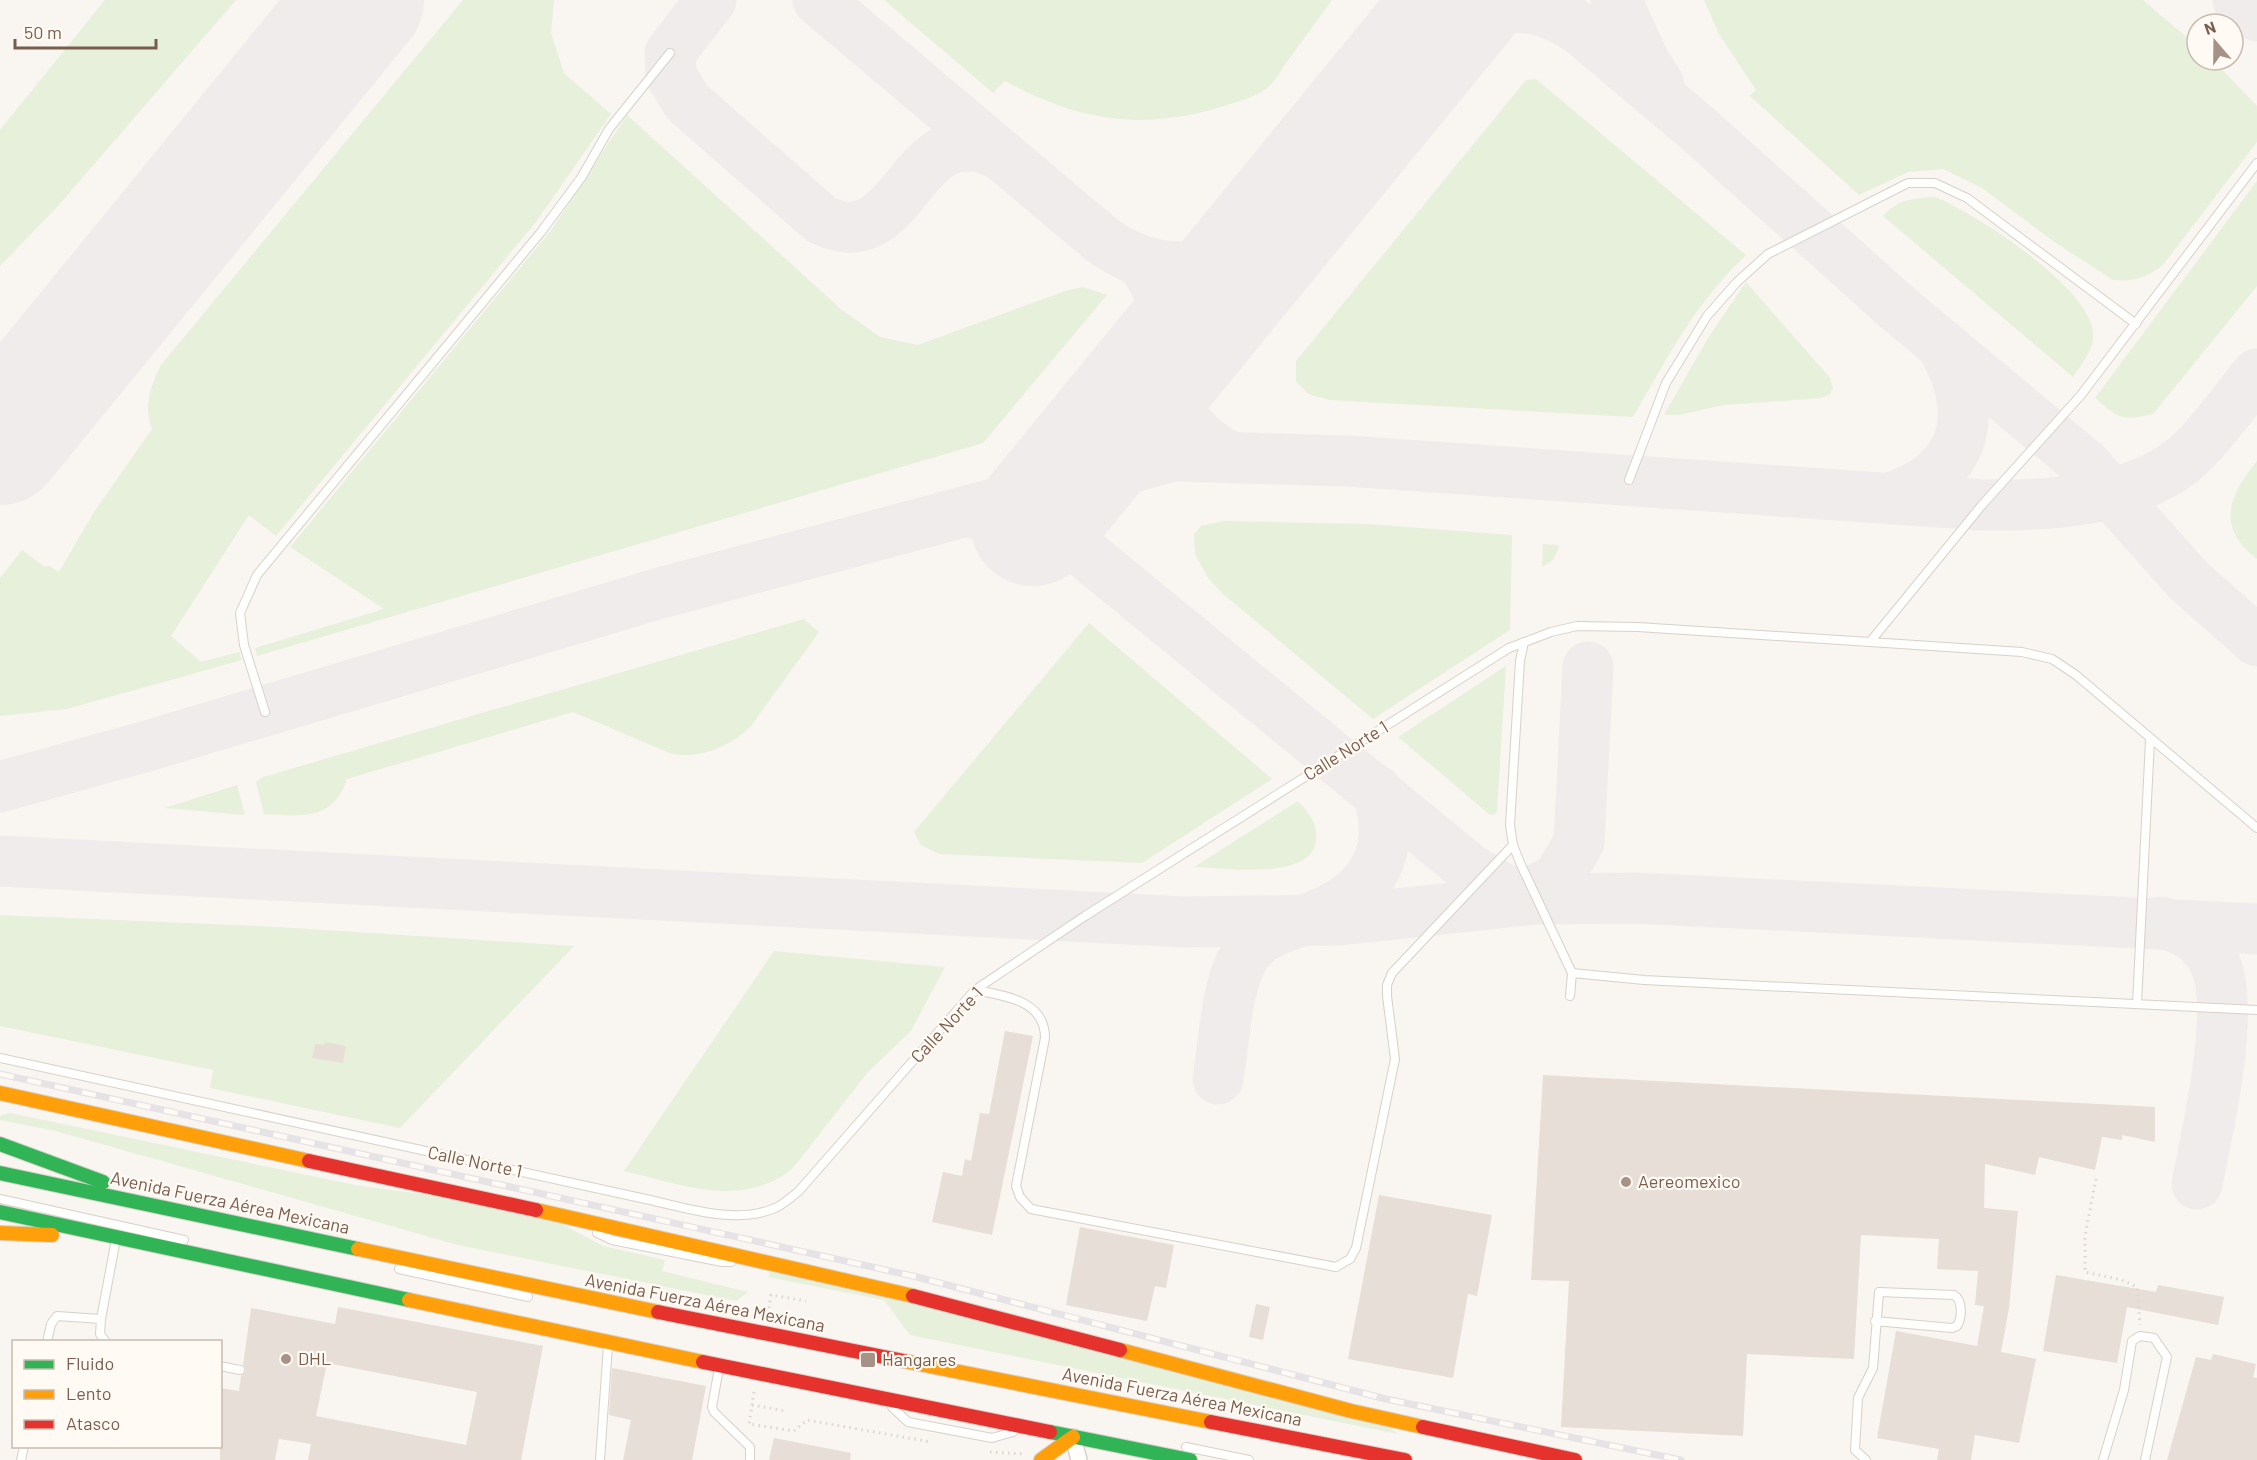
<svg xmlns="http://www.w3.org/2000/svg" width="2257" height="1460" font-family="Barlow,sans-serif">
<rect width="100%" height="100%" fill="#f9f5f0"/>
<g fill="#e7f0db">
<path d="M105,0h131l-179,207 -57,59v-136z"/>
<path d="M463,0h91l-3,33 13,40 47,41 -75,108 -260,314 -27,-21 -78,121 30,26 38,-10 3,8 -175,49 -67,7v-138l22,-28 23,17 3,-2 11,7 35,-60 58,-83c-9,-21 -1,-45 9,-64z"/>
<path d="M884,0h448c-16,22 -32,44 -48,66 -5,7 -10,17 -17,22 -12,10 -32,14 -46,19 -81,24 -143,14 -216,-26l-12,12z"/>
<path d="M1704,0h439l54,46v14h16l44,46v36l-94,123c-16,13 -30,17 -50,15l-60,-39 -71,-53 -39,-19 -35,3 -49,23 -109,-99 6,-6 -37,-56z"/>
<path d="M1536,79l210,176c-51,48 -78,102 -113,162l-304,-17 -21,-6 -12,-13v-20l230,-281z"/>
<path d="M627,115l215,195 38,27 38,8 147,-54 18,-4 24,8 -124,148 -726,213 -2,-8 129,-39 -94,-62 262,-318z"/>
<path d="M2257,181v105l-104,128c-32,7 -33,5 -58,-16z"/>
<path d="M1936,197c41,18 151,88 157,135 2,17 -11,31 -20,45l-190,-161c15,-17 32,-18 53,-19z"/>
<path d="M1746,282l84,96 3,10 -3,6 -8,4 -98,7 -45,10h-15l44,-77z"/>
<path d="M2257,461v98c-42,-33 -28,-63 0,-98z"/>
<path d="M1223,521l144,3 145,11 -2,95 -137,89 -150,-125 -15,-16 -13,-24 -1,-19 7,-9z"/>
<path d="M1543,544l14,1 2,2 -6,13 -11,7z"/>
<path d="M804,619l15,13 -68,94c-20,20 -50,33 -79,28l-99,-42 -226,67c-14,42 -45,37 -83,35l-8,-32 7,-5z"/>
<path d="M1089,623l183,156 -130,84 -203,-9 -18,-9 -7,-13z"/>
<path d="M1506,666l-9,145 -3,4 -5,-1 -91,-77z"/>
<path d="M237,785l8,30 -80,-7z"/>
<path d="M1298,801c12,14 22,24 17,44 -9,35 -93,23 -121,22z"/>
<path d="M0,915l278,12 296,19 -174,182 -190,-40 3,-18 -213,-44z"/>
<path d="M774,951l171,16 -34,64 -43,41 -75,96c-50,42 -113,16 -169,3z"/>
<path d="M10,1113l345,72 125,17 69,15 54,29 62,14 -3,11 86,21 -12,9 -278,-56 -402,-114 -56,-11v-4z"/>
<path d="M774,1266l609,156 15,12 -488,-99 -26,-35 -116,-23z"/>
</g>
<g fill="none" stroke-linecap="round" stroke-linejoin="round">
<g stroke="#f0ecec" stroke-width="51">
<path d="M711,0l-41,53 1,22 16,27 135,118c88,42 86,-117 182,-63"/>
<path d="M818,0l284,240c68,48 127,27 184,-26"/>
<path d="M1545,0l152,128 203,182 185,154 104,117 68,60"/>
<path d="M1616,0l29,63 14,22"/>
<path d="M2238,0l19,16"/>
<path d="M1396,79c15,-16 29,-33 46,-47 24,-19 62,-28 92,-23 16,2 29,11 42,18"/>
<path d="M1202,316c-30,59 -43,102 26,140"/>
<path d="M0,412l21,-7 25,-19"/>
<path d="M1038,483c35,-19 121,-100 128,-138 6,-30 -7,-58 -24,-82"/>
<path d="M1893,497c77,-26 87,-87 48,-153"/>
<path d="M979,515c36,0 66,11 97,31l394,323 35,21 30,6"/>
<path d="M0,787l147,-41 510,-152 516,-138 175,5 634,44c65,1 155,-3 207,-50 25,-23 46,-55 68,-81"/>
<path d="M0,861l1185,61 154,-2 198,-21 99,-1 621,31"/>
<path d="M1533,892l25,-14 21,-36 9,-175"/>
<path d="M2160,922c24,6 43,17 54,39 23,46 -7,171 -17,223"/>
<path d="M1218,1079c6,-35 8,-100 30,-128 16,-22 44,-25 67,-35 58,-22 84,-67 61,-126"/>
</g>
<g stroke="#f0ecec" stroke-width="126">
<path d="M0,442l361,-442"/>
<path d="M1033,523l428,-523"/>
</g>
</g>
<g fill="#e6ded7" fill-rule="evenodd">
<path d="M1005,1031l28,5 -41,199 -60,-13 11,-50 19,4 3,-17 6,2 9,-48 9,1z"/>
<path d="M325,1042l21,4 -3,17 -31,-5 3,-14 9,1z"/>
<path d="M1543,1075l612,32v35l-33,-7v5l-20,-3 -7,33 -56,-13 -4,18 -50,-11 -1,44 34,3 -9,97 -8,44 35,7 -17,84 -44,-8 -4,25h-34l2,-11 -62,-11 19,-107 81,15 7,-40 -9,-1 3,-34 -41,-2 2,-30 -78,-4 -7,124 -107,-5 -4,82 -182,-9 8,-146 -38,-1z"/>
<path d="M1379,1195l113,20 -15,81 -9,-2 -15,84 -105,-19z"/>
<path d="M1080,1227l94,18 -8,43 -11,-2 -8,35 -81,-16z"/>
<path d="M2056,1275l100,17 2,-7 66,12 -6,28 -91,-18 -10,56 -74,-12z"/>
<path d="M1256,1304l14,3 -7,33 -14,-3z"/>
<path d="M338,1307l205,39 -22,114h-213l3,-16 -32,-5 -4,21h-55v-72l19,3 2,-15 5,-5 -3,-6 8,-57 84,16zM327,1363l150,29 -11,53 -150,-29z"/>
<path d="M2213,1354l43,10 -3,13 4,1v82h-90l29,-103 15,3z"/>
<path d="M612,1368l94,18 -14,74h-69l8,-40 -22,-5z"/>
<path d="M774,1438l77,15 -1,7h-81z"/>
</g>
<g fill="none" stroke-linecap="round" stroke-linejoin="round">
<defs>
<g id="lane">
<path d="M2257,163l-176,232 -99,110 -112,137 152,10 30,7 24,16 181,153"/>
<path d="M1629,480l37,-97 41,-67 30,-34 31,-28 140,-71h27l32,15 169,126"/>
<path d="M1524,642l-4,19 -10,164 3,20 8,20 51,108 -2,23"/>
<path d="M265,712l-21,-67 -4,-32 17,-38 284,-343 40,-54 28,-49 61,-76"/>
<path d="M1572,973l72,7 613,30"/>
<path d="M975,990c30,6 70,10 70,48l-29,148 4,11 11,12 305,58 14,-8 6,-11 39,-189 -8,-63v-11l5,-12 121,-128"/>
<path d="M2137,1004l13,-264"/>
<path d="M0,1058l641,140c40,8 93,28 134,10 8,-3 16,-11 23,-16l177,-202 110,-74 424,-268 42,-16 26,-6 61,1 232,15"/>
<path d="M0,1199l184,41"/>
<path d="M597,1233l15,7 110,22h9"/>
<path d="M399,1269l129,28"/>
<path d="M47,1342l4,-18 6,-8 44,3"/>
<path d="M106,1342l-6,-8 1,-15 15,-80"/>
<path d="M220,1366l20,4"/>
<path d="M719,1368l-7,39 2,5 36,35v13"/>
<path d="M892,1407l16,15 84,16 21,-6"/>
<path d="M1186,1447l63,13"/>
<path d="M21,1460l3,-14"/>
<path d="M600,1460l8,-115"/>
<path d="M1866,1460l-11,-10 3,-52 15,-30 6,-76 75,3c9,5 8,23 3,31l-5,2 -77,-7"/>
<path d="M2103,1460l21,-70 8,-49 8,-5 14,2 13,19 -22,103"/>
</g>
<path id="street" d="M1073,1437l6,23"/>
<g id="fast">
<path d="M0,1144l103,38"/>
<path d="M0,1173l358,76"/>
<path d="M0,1212l409,88"/>
<path d="M1050,1432l140,28"/>
</g>
<g id="slow">
<path d="M0,1093l309,68"/>
<path d="M536,1210l377,86"/>
<path d="M0,1233l52,2"/>
<path d="M358,1249l300,63"/>
<path d="M409,1300l294,62"/>
<path d="M1120,1350l231,61 72,16"/>
<path d="M904,1361l307,61"/>
<path d="M1041,1460l32,-23"/>
</g>
<g id="jam">
<path d="M309,1161l227,49"/>
<path d="M913,1296l207,54"/>
<path d="M658,1312l246,49"/>
<path d="M703,1362l347,70"/>
<path d="M1211,1422l194,38"/>
<path d="M1423,1427l152,33"/>
</g>
</defs>
<use href="#lane" stroke="#d7d1cb" stroke-width="10"/>
<use href="#street" stroke="#d7d1cb" stroke-width="18"/>
<use href="#fast" stroke="#d9d2cb" stroke-width="16"/>
<use href="#slow" stroke="#d9d2cb" stroke-width="16"/>
<use href="#jam" stroke="#d9d2cb" stroke-width="16"/>
<g stroke="#dcd5d0" stroke-width="3" stroke-dasharray="1.5 4.5" stroke-linecap="butt">
<path d="M2096,1179l-11,57v36l37,8 15,7 3,38"/>
<path d="M768,1314l3,-19 35,6"/>
<path d="M754,1392l-5,32 45,7 13,-11 124,22"/>
<path d="M752,1405l34,6"/>
<path d="M990,1452l33,2"/>
</g>
<use href="#lane" stroke="#fefefd" stroke-width="8"/>
<use href="#street" stroke="#fefefd" stroke-width="15"/>
<use href="#fast" stroke="#30b455" stroke-width="14"/>
<use href="#slow" stroke="#ff9f0a" stroke-width="14"/>
<use href="#jam" stroke="#e5322d" stroke-width="14"/>
<defs>
<path id="rail" d="M0,1074l913,202 473,123 295,61"/>
</defs>
<use href="#rail" stroke="#e6e3e7" stroke-width="7"/>
<use href="#rail" stroke="#fffaf3" stroke-width="4.5" stroke-dasharray="14" stroke-linecap="butt"/>
</g>
<g fill="#a69286" stroke="#fffaf3" stroke-width="2">
<circle cx="1626" cy="1182" r="6"/>
<circle cx="286" cy="1359" r="6"/>
<rect x="860" y="1352" width="16" height="16" rx="3"/>
</g>
<g text-anchor="middle" stroke-width="4.5" stroke-linejoin="round" paint-order="stroke">
<g font-size="18" fill="#7a5c4d" stroke="#fffaf3">
<text transform="translate(1346 751) rotate(-32)" y="6">Calle Norte 1</text>
<text transform="translate(947 1025) rotate(-47)" y="6">Calle Norte 1</text>
<text transform="translate(475 1162) rotate(12)" y="6">Calle Norte 1</text>
<text transform="translate(230 1203) rotate(12)" y="6">Avenida Fuerza Aérea Mexicana</text>
<text transform="translate(705 1303) rotate(11)" y="6">Avenida Fuerza Aérea Mexicana</text>
<text transform="translate(1182 1397) rotate(11)" y="6">Avenida Fuerza Aérea Mexicana</text>
</g>
<g font-size="18" fill="#7a5c4d" stroke="#fffaf3" text-anchor="start">
<text x="1638" y="1188">Aereomexico</text>
<text x="298" y="1365">DHL</text>
<text x="882" y="1366">Hangares</text>
</g>
</g>
<rect x="12" y="1340" width="210" height="108" fill="#fffaf3" stroke="#cabbb1" stroke-width="1.5"/>
<rect x="24" y="1360" width="30" height="9" fill="#30b455" stroke="#cabbb1" stroke-width="1.5"/>
<text x="66" y="1370" font-size="18" fill="#7a5c4d">Fluido</text>
<rect x="24" y="1390" width="30" height="9" fill="#ff9f0a" stroke="#cabbb1" stroke-width="1.5"/>
<text x="66" y="1400" font-size="18" fill="#7a5c4d">Lento</text>
<rect x="24" y="1420" width="30" height="9" fill="#e5322d" stroke="#cabbb1" stroke-width="1.5"/>
<text x="66" y="1430" font-size="18" fill="#7a5c4d">Atasco</text>
<g transform="translate(2215 42) rotate(340)"><circle r="28" fill="#fffaf3" stroke="#cabbb1" stroke-width="1.5"/>
<path d="M0-4.5L10 22L0 15L-10 22Z" fill="#a69286"/>
<text y="-9" font-size="16" font-weight="bold" text-anchor="middle" fill="#7a5c4d">N</text>
</g>
<path d="M15 39v9h141v-9" fill="none" stroke="#7a5c4d" stroke-width="3"/>
<text x="24" y="39" font-size="18" fill="#7a5c4d" stroke="#fffaf3" stroke-width="4.5" paint-order="stroke">50 m</text>
</svg>
